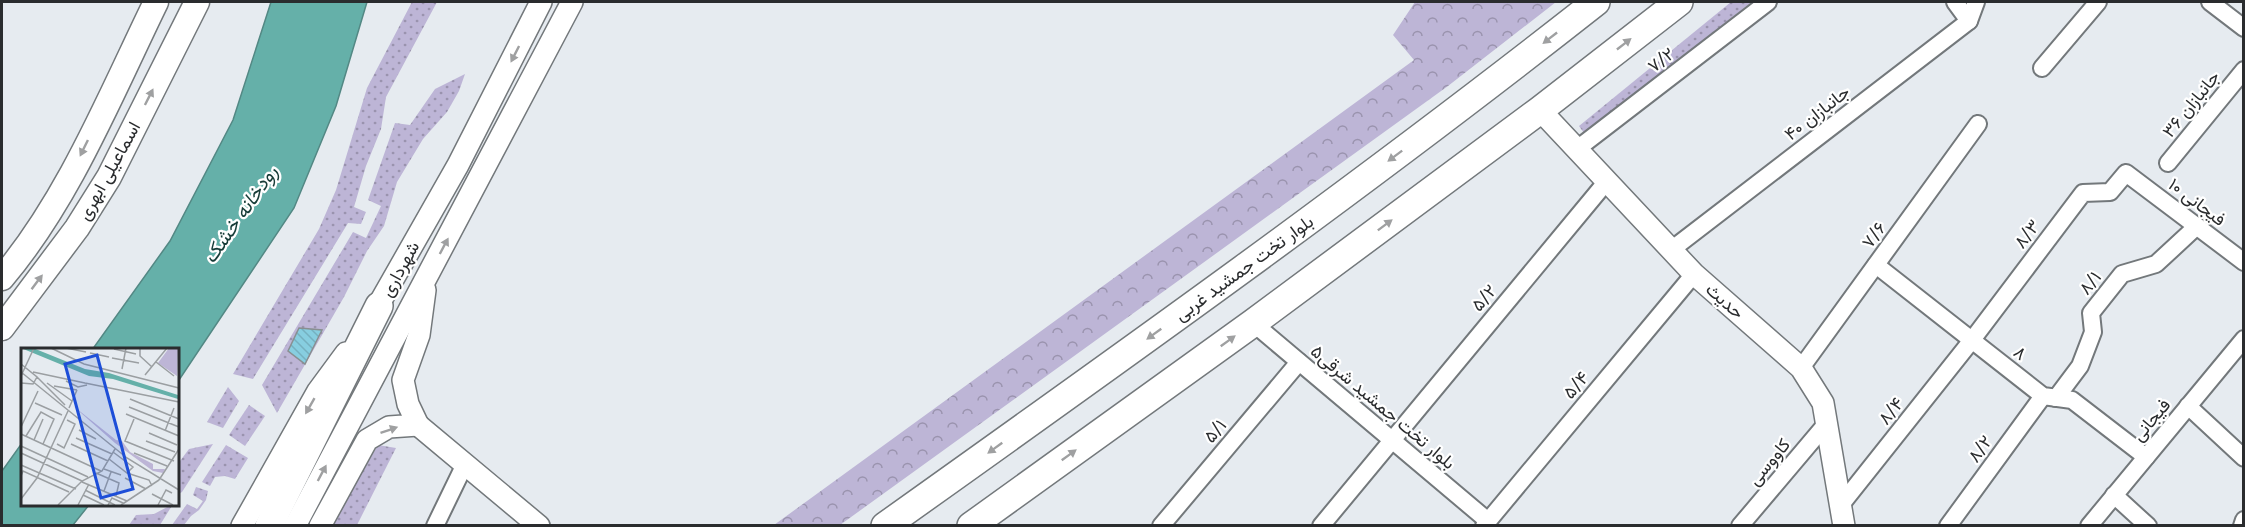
<svg xmlns="http://www.w3.org/2000/svg" width="2245" height="527" font-family="'Varela Round',Vazirmatn,sans-serif">
<defs>
<pattern id="grass-dots" width="8" height="8" patternUnits="userSpaceOnUse" patternTransform="scale(1.5)"><rect width="8" height="8" fill="#bdb5d6"/><path d="M2 2h.1M6 6h.1" fill="none" stroke="#9a93ae" stroke-width="1.8" stroke-linecap="round"/></pattern>
<pattern id="park-crowns" width="20" height="18" patternUnits="userSpaceOnUse" patternTransform="scale(1.5)"><rect width="20" height="18" fill="#bdb5d6"/><path d="M2 6a3 3 0 1 1 6 0M12 15a3 3 0 1 1 6 0" fill="none" stroke="#9a93ae"/></pattern>
<pattern id="building-back-hatch" width="6" height="6" patternUnits="userSpaceOnUse" patternTransform="scale(1.5)"><rect width="6" height="6" fill="#87cee0"/><path d="M-1 5l2 2M0 0l6 6M5-1l2 2" fill="none" stroke="#75b1c0"/></pattern>
</defs>
<rect width="100%" height="100%" fill="#e6ebf0"/>
<g fill="url(#grass-dots)">
<path d="M412,2h25l-51,95 -5,32 -15,37 -12,41 12,5 -5,12 -13,-1 -95,156 -20,-5 86,-145 17,-39 31,-102z"/>
<path d="M1731,2h21l-168,131 -5,-7z"/>
<path d="M465,74l-6,17 -12,21 -24,27 -26,43 -13,44 -17,25 -23,46 -67,116 -15,-28 91,-153 13,6 15,-32 -13,-6 27,-77 15,2 25,-36z"/>
<path d="M228,387l11,14 -16,27 -16,-6z"/>
<path d="M249,405l16,11 -20,30 -16,-11z"/>
<path d="M213,444l-31,48 -5,3v-30l12,-16z"/>
<path d="M226,445l22,13 -13,21 -10,-3 -10,1 -5,9 -8,-4z"/>
<path d="M378,445l18,3 -39,77 -27,1z"/>
<path d="M196,487l12,4 -2,9 -7,10 -8,6 -7,9h-12l15,-21 10,5 6,-8 -10,-6z"/>
<path d="M173,504l-13,21h-31l7,-10 18,-1z"/>
</g>
<path fill="url(#park-crowns)" d="M1415,2h141l-108,84 -608,439h-66l640,-465 -21,-25z"/>
<g fill="#65b0a9" stroke="#538884" stroke-width="1.5">
<path d="M271,2h96l-31,104 -42,102 -117,175v-33h-85l78,-109 63,-121z"/>
<path d="M22,443v61l67,1 -16,20h-71v-54z"/>
</g>
<path fill="url(#building-back-hatch)" stroke="#898f91" stroke-width="1.5" d="M299,328l23,2 -17,34 -17,-13z"/>
<g fill="none" stroke-linecap="round" stroke-linejoin="round">
<defs>
<g id="minor">
<path d="M1955,2l14,19"/>
<path d="M2210,2l34,26"/>
<path d="M2042,68l56,-66"/>
<path d="M1577,149l191,-147"/>
<path d="M2168,163l76,-93"/>
<path d="M1671,250l298,-229 7,-19"/>
<path d="M1876,265l167,131 29,4 74,57"/>
<path d="M1253,323l235,198"/>
<path d="M1801,368l177,-244"/>
<path d="M2056,398l24,-32 13,-34 -2,-19 31,-39 34,-10 41,-38"/>
<path d="M2188,406l56,52"/>
<path d="M2114,495l34,31"/>
<path d="M1840,506l132,-166 111,-147 27,-1 16,-19 118,89"/>
<path d="M435,526l30,-62"/>
<path d="M1161,526l138,-164"/>
<path d="M1321,526l286,-345"/>
<path d="M1484,526l210,-252"/>
<path d="M1740,526l87,-103"/>
<path d="M1948,526l95,-130"/>
<path d="M2089,526l155,-187"/>
<path d="M2242,526l2,-6"/>
</g>
<g id="tertiary">
<path d="M1540,110l154,164 107,94 22,35 21,123"/>
<path d="M371,318l87,-153 83,-163"/>
<path d="M418,425l121,101"/>
<path d="M242,526l76,-135 28,-38"/>
<path d="M295,526l277,-524"/>
<path d="M320,526l47,-86 22,-13 29,-2 -10,-21 -5,-24 16,-45 6,-45"/>
</g>
<g id="secondary">
<path d="M2,278c67,-79 109,-184 154,-276"/>
<path d="M2,328l75,-100 32,-51 88,-175"/>
</g>
<g id="primary">
<path d="M269,526l110,-220"/>
<path d="M885,526c240,-171 480,-342 711,-524"/>
<path d="M971,526l282,-203 287,-213 139,-108"/>
</g>
</defs>
<use href="#minor" stroke="#73787b" stroke-width="20"/>
<use href="#tertiary" stroke="#73787b" stroke-width="24"/>
<use href="#secondary" stroke="#73787b" stroke-width="27"/>
<use href="#primary" stroke="#73787b" stroke-width="30"/>
<use href="#minor" stroke="#fff" stroke-width="16"/>
<use href="#tertiary" stroke="#fff" stroke-width="21"/>
<use href="#secondary" stroke="#fff" stroke-width="24"/>
<use href="#primary" stroke="#fff" stroke-width="27"/>
</g>
<defs><path id="oneway-solid" d="M-6-.8H1V-3.2L6.5 0L1 3.2V.8H-6Z" transform="scale(1.5)"/></defs>
<g fill="#9fa0a1">
<use href="#oneway-solid" transform="translate(1550 38) rotate(142)"/>
<use href="#oneway-solid" transform="translate(1624 44) rotate(-38)"/>
<use href="#oneway-solid" transform="translate(515 54) rotate(117)"/>
<use href="#oneway-solid" transform="translate(149 97) rotate(-63)"/>
<use href="#oneway-solid" transform="translate(84 148) rotate(116)"/>
<use href="#oneway-solid" transform="translate(1395 156) rotate(143)"/>
<use href="#oneway-solid" transform="translate(1385 225) rotate(-37)"/>
<use href="#oneway-solid" transform="translate(444 246) rotate(-62)"/>
<use href="#oneway-solid" transform="translate(37 282) rotate(-53)"/>
<use href="#oneway-solid" transform="translate(1154 334) rotate(144)"/>
<use href="#oneway-solid" transform="translate(1228 341) rotate(-36)"/>
<use href="#oneway-solid" transform="translate(310 406) rotate(120)"/>
<use href="#oneway-solid" transform="translate(389 430) rotate(-19)"/>
<use href="#oneway-solid" transform="translate(995 448) rotate(144)"/>
<use href="#oneway-solid" transform="translate(1069 455) rotate(-36)"/>
<use href="#oneway-solid" transform="translate(322 473) rotate(-62)"/>
</g>
<g text-anchor="middle" stroke-width="4.5" stroke-linejoin="round" paint-order="stroke">
<g font-size="18" fill="#2a2c2e" stroke="#fff">
<text transform="translate(1661 60) rotate(-38)" y="6">۷/۲</text>
<text transform="translate(2191 104) rotate(-51)" y="6">۳۶ جانبازان</text>
<text transform="translate(1817 113) rotate(-38)" y="6">۴۰ جانبازان</text>
<text transform="translate(109 171) rotate(-61)" y="6">اسماعیلی ابهری</text>
<text transform="translate(2197 202) rotate(37)" y="6">فیجانی ۱۰</text>
<text transform="translate(2027 234) rotate(-53)" y="6">۸/۳</text>
<text transform="translate(1874 235) rotate(-54)" y="6">۷/۶</text>
<text transform="translate(1244 268) rotate(-36)" y="6">بلوار تخت جمشید غربی</text>
<text transform="translate(400 269) rotate(-61)" y="6">شهرداری</text>
<text transform="translate(2090 283) rotate(-51)" y="6">۸/۱</text>
<text transform="translate(1484 298) rotate(-50)" y="6">۵/۲</text>
<text transform="translate(1725 301) rotate(41)" y="6">حدیث</text>
<text transform="translate(2020 353) rotate(38)" y="6">۸</text>
<text transform="translate(1576 385) rotate(-50)" y="6">۵/۴</text>
<text transform="translate(1383 407) rotate(40)" y="6">بلوار تخت جمشید شرقی۵</text>
<text transform="translate(1891 411) rotate(-52)" y="6">۸/۴</text>
<text transform="translate(2151 420) rotate(-50)" y="6">فیجانی</text>
<text transform="translate(1215 431) rotate(-50)" y="6">۵/۱</text>
<text transform="translate(1980 449) rotate(-54)" y="6">۸/۲</text>
<text transform="translate(1769 462) rotate(-50)" y="6">کاووسی</text>
</g>
<g font-size="20" font-style="italic" fill="#173c38" stroke="#fff">
<text transform="translate(240 214) rotate(-55)" y="7">رودخانه خشک</text>
</g>
</g>
<g transform="translate(21 348)">
<rect width="158" height="158" fill="#e6ebf0"/>
<path d="M148,0h9l-1,28 -19,-13zM51,57l44,35 6,1 8,11 23,12v5h12l-2,4 -10,-2 -38,-28z" fill="#bdb5d6"/>
<path d="M0,0h12l52,21 24,4 69,22v4l-65,-20 -24,-3z" fill="#65b0a9"/>
<path fill="none" stroke="#9b9fa2" stroke-width="1.5" d="M30,0l33,16 95,24M45,0l20,4M119,0v8l12,11M93,1l22,5M69,5l19,4M91,10l27,5M135,14l18,14M0,16l16,13 -4,7 -12,-1M101,21l4,-21M0,24l106,86 52,32M12,24l52,11M124,27l22,-27M0,28l13,-28M16,29l28,28M45,33l12,6 9,-2M26,35l25,18M64,35l94,19M33,38l23,4M109,51l49,20M14,55l27,12M108,59l50,20M48,60l8,-18M105,66l53,22M113,71l-9,22 49,20M0,79l17,-36M58,82l17,9M144,83l9,-23M128,85l28,12M0,86l80,37M5,88l15,-24 13,7 -11,25M55,90l36,16M13,92l9,-21M125,93l29,11M36,96l7,4 11,-24 -8,-4M50,96l37,17M0,98l67,31M92,104l20,15 -6,6M0,105l61,28M113,105l33,13M88,111l18,14 22,7 3,6M0,117l55,24M83,121l17,6M75,125l23,10 -3,13M0,128l2,-5 46,21M104,130l21,11M138,132l20,-31M61,134l45,19M64,142l30,15M83,143l7,-19M131,146l21,11M62,147l21,10M0,151l16,-21 31,-67M37,157l24,-24 20,-10 13,-22M57,157l11,-21M87,157l4,-7 11,5M100,157l38,-25M137,157l8,-15 6,3"/>
<path fill="#1d4ed8" fill-opacity="0.15" stroke="#1d4ed8" stroke-width="3" d="M76,7l36,134 -32,9 -36,-134z"/>
<rect width="158" height="158" fill="none" stroke="#2a2c2e" stroke-width="3"/>
</g>
<rect width="2245" height="527" fill="none" stroke="#2a2c2e" stroke-width="6"/>
</svg>
